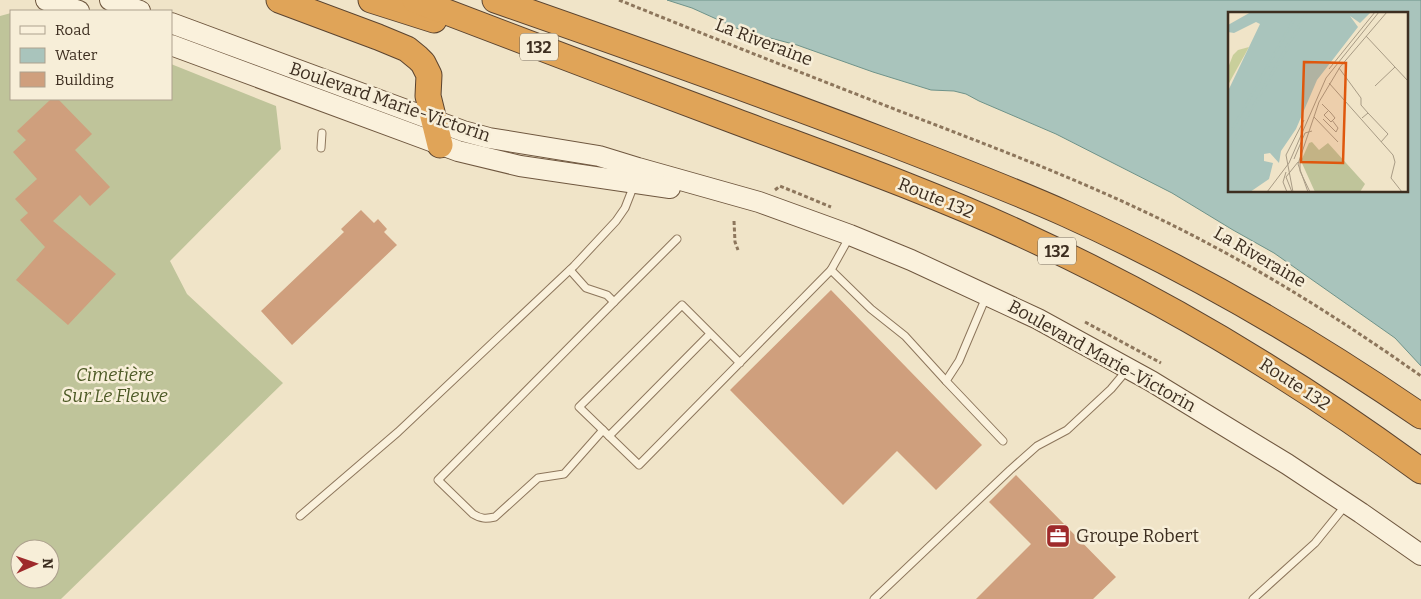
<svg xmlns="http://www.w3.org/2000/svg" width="1421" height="599" font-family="Bitter,serif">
<rect width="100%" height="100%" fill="#f0e4c8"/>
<path fill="#bfc49a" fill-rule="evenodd" d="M11,13v86h160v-35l105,42 5,43 -111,112 17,33 96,89 -222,216h-61v-583zM20,549h30v30h-30z"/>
<path fill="#a9c4bc" stroke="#6f938a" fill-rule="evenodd" d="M667,0h754v366l-26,-28 -121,-85 -41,-23 -61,-37 -116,-59 -77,-33 -13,-7 -12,-3 -23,-1 -58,-18 -76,-27 -54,-14 -51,-23zM1230,14h177v177h-177z"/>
<g fill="#cf9f7d">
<path d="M51,99h7l34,35 -17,16 35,37 -20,19 -10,-11 -27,26 63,53 -48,51 -52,-45 29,-33 -25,-27 8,-7 -13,-14 22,-20 -24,-27 13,-12 -9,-9z"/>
<path d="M361,210l13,13 4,-4 9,10 -3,3 13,13 -105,100 -31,-34 83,-79 -3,-3z"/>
<path d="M831,290l151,155 -46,45 -39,-39 -54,54 -113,-115z"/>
<path d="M1016,475l100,102 -23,22h-117l55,-55 -42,-42z"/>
</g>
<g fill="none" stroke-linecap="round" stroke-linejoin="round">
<defs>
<g id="lane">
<path d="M321,148l1,-15"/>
<path d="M850,236l-19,34 40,39 34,27 41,45"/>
<path d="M570,270l16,18 21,7 7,7 63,-63"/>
<path d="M986,297l-27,64 -13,20 57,60"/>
<path d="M740,363l-58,-58 -103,102 60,58 192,-195"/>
<path d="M603,430l-39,44 -26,4 -43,39c-9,2 -14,2 -22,-3l-35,-34 176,-178"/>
<path d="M609,436l101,-102"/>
<path d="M300,516l98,-84 176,-166 42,-45 9,-13 9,-23"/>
<path d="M874,599l136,-129 27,-24 30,-16 44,-41 16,-19"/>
<path d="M1253,599l62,-56 30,-37"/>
</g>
<g id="secondary">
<path d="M46,0l33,11"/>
<path d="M110,0l30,11"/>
<path d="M171,23l292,108 26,7 110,18 39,12 121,34 91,33 61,25 127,59 113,62 136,83 74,49 60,42"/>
<path d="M171,45l287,106 62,15 150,22"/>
</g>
<g id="highway">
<path d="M279,0l99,37 29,12 11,9 5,5 6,12 -1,21 12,49"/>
<path d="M371,0l63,20"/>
<path d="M415,0c107,41 213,81 320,121 96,36 193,70 286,113 142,65 275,145 400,237"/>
<path d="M495,0c132,46 264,93 395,143 59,23 118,45 176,71 124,56 243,125 355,202"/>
</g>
</defs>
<use href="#lane" stroke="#8d765c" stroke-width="9"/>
<use href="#secondary" stroke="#6f573f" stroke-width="22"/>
<use href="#highway" stroke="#5b4430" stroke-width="27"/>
<g stroke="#8d765c" stroke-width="3" stroke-dasharray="4 2.5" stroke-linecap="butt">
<path d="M619,0c94,38 188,75 283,112 104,40 208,79 307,132 74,39 144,84 212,132"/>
<path d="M775,190l5,-4 51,21"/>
<path d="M734,221l1,21 3,8"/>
<path d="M1085,322l76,41"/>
</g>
<use href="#lane" stroke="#faf1dc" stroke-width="7"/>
<use href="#secondary" stroke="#faf1dc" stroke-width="20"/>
<use href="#highway" stroke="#e0a458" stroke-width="25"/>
</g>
<defs>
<symbol id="office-square" viewBox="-11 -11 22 22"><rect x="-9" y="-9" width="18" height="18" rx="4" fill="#9e2a2b" stroke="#f7eed8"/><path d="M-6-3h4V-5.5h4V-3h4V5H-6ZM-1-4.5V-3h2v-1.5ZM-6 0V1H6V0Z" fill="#fff"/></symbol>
</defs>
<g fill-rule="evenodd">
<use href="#office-square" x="1044" y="522" width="28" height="28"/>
</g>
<g text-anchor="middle" stroke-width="5" stroke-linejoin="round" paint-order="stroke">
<g fill="#f7eed8" stroke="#756857" stroke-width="1">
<rect x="520" y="33.5" width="38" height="27" rx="4"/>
<rect x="1038" y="237.5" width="38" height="27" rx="4"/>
</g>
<g font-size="16" font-weight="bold" fill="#3d2e20">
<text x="539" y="53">132</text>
<text x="1057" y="257">132</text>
</g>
<g font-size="18" fill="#3d2e20" stroke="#f7eed8">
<text transform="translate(764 42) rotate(21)" y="6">La Riveraine</text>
<text transform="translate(390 102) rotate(19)" y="6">Boulevard Marie-Victorin</text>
<text transform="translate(936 198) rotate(22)" y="6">Route 132</text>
<text transform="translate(1260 257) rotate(30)" y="6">La Riveraine</text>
<text transform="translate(1102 356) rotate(29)" y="6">Boulevard Marie-Victorin</text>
<text transform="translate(1295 384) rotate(33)" y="6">Route 132</text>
</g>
<g font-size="18" font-style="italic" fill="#4d5a26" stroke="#f7eed8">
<text x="115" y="381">Cimetière<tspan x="115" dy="21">Sur Le Fleuve</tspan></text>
</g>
<g font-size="18" fill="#3d2e20" stroke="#f7eed8" text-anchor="start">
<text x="1076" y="542">Groupe Robert</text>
</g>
</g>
<g transform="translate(1228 12)">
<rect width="180" height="180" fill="#f0e4c8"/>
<path d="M21,35l-21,38v3v-20l5,-13 5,-5z" fill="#c9cf9b"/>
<path d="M84,130l7,8 9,-7 37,41 -5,8h-45l-14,-31 8,-18z" fill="#bfc49a"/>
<path d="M23,0h120l-11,11 -10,-7 8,11 -41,53 -21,49 -15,22 -2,12 -9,-10 -6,1v7l9,2 -4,16 -19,13h-22v-101l32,-67 -4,-2 -22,11 -6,-1v-7z" fill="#a9c4bc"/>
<path fill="none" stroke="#a9c4bc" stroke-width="2.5" d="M0,125l70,-125M0,139l79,-139"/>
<path fill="none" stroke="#a89b85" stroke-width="1" d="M138,24l42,45M111,56l22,30v7l7,8 -6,5M101,57l46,-57M101,71l64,72 2,7 -4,16 11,14M147,74l20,-19M94,92l9,9 4,5 -4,4 -7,-7 4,-4M140,101l20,21 -7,8M86,105l24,25M95,107l13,13 2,-4 -6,-8M66,147l11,-26 7,-2M72,148v11l10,21M58,160l-3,10 4,10M39,180l22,-29 37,-85 53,-66M64,180l-6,-15 12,-15M65,180l-7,-37 18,-35M80,180l-10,-28 21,-62 21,-35 47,-55"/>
<path fill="#df570d" fill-opacity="0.15" stroke="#df570d" stroke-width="2.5" d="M76,50l42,1 -3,100 -42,-1z"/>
<rect width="180" height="180" fill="none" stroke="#3d2e20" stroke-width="2.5"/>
</g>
<rect x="10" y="10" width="162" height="90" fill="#f7eed8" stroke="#ada18e"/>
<rect x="20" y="26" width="25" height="8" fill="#faf1dc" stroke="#ada18e"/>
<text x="55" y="35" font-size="15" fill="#3d2e20">Road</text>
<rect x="20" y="48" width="25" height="15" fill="#a9c4bc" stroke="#ada18e"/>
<text x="55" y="60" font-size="15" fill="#3d2e20">Water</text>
<rect x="20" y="72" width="25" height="15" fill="#cf9f7d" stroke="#ada18e"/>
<text x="55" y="85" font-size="15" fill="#3d2e20">Building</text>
<g transform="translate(35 564) rotate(88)"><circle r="24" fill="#f7eed8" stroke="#ada18e"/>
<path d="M0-4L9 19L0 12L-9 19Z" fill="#9e2a2b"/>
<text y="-8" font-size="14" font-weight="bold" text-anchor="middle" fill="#3d2e20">N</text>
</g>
</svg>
